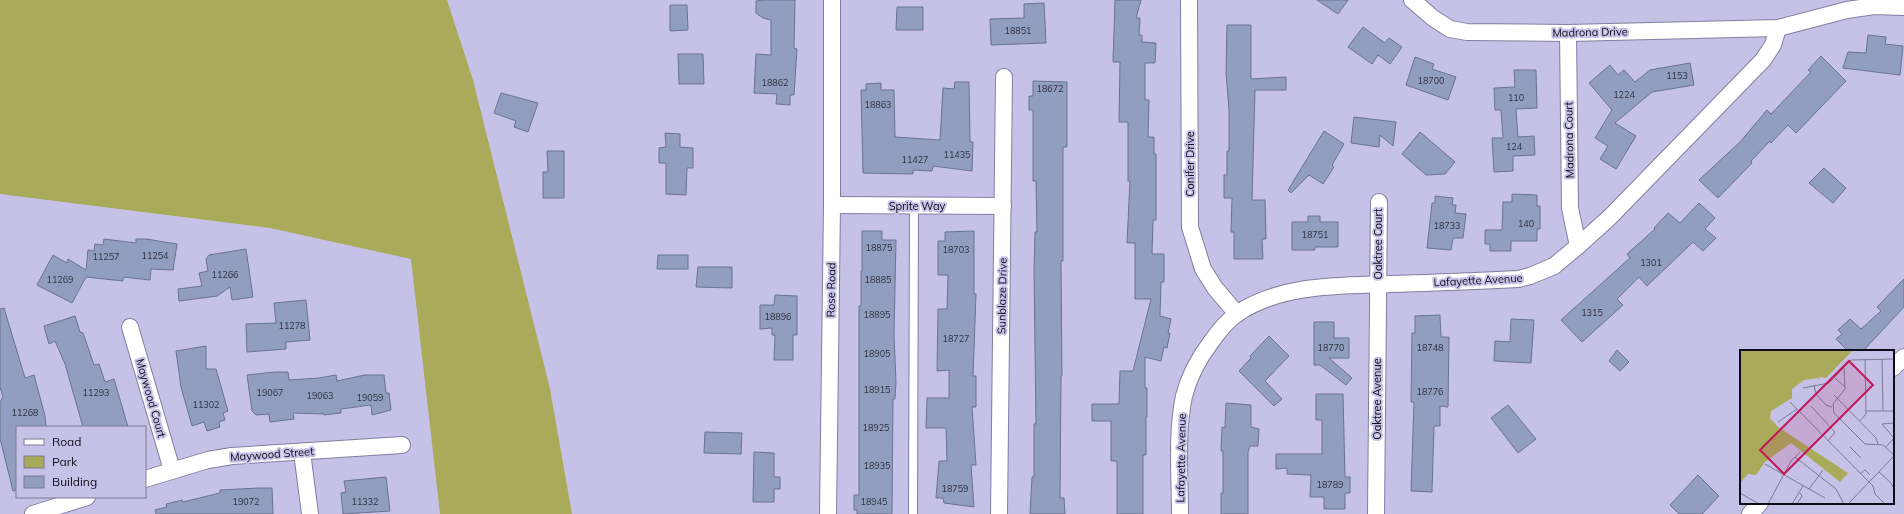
<svg xmlns="http://www.w3.org/2000/svg" width="1904" height="514" font-family="Mulish,sans-serif">
<rect width="100%" height="100%" fill="#c6c2e7"/>
<path fill="#a9ab5b" d="M0,0h447l26,80 77,309 22,125h-132l-29,-255 -141,-31 -270,-34z"/>
<g fill="#929ebf" stroke="#687393">
<path d="M764,0h31l-1,48 3,1 -3,46h-4v10l-14,-1 1,-10 -23,-1 2,-39 15,1v-35l-8,-2 -7,-5v-12z"/>
<path d="M1115,0h26l-5,18h4l-1,17h3v7l14,1 -1,20h-10v37h4l-1,37h6v17h2v66h-3l-1,34h12v28h-3l-1,34 11,3 -3,14h2l-3,15 -3,-1 -3,14 -16,-4v31h2v29h-1v38h-3v59h-26v-53h-6v-40h-19v-17h27l1,-33h13l18,-72h-16v-56h-8l3,-62h-2v-59h-9l1,-60h-7z"/>
<path d="M1317,0h31l-10,14z"/>
<path d="M1044,3l2,40 -55,2 -1,-26 34,-1v-14z"/>
<path d="M670,5h17l1,25 -18,1z"/>
<path d="M897,7h26v23h-27z"/>
<path d="M1227,25h24v54l35,-2v13h-31l-3,110h13l1,39h-4l1,20h-29v-27h-3l1,-34h-8v-23h3v-24h2v-42l-3,-36z"/>
<path d="M1363,27l22,16 4,-5 13,9 -12,17 -12,-9 -6,9 -24,-17z"/>
<path d="M1868,35l18,2 -1,7 18,2 -3,29 -57,-7 5,-16 18,1z"/>
<path d="M678,54h25l1,30h-25z"/>
<path d="M1821,56l25,25 -50,52 -8,-8 -17,18 -1,-2 -19,20 1,2 -34,35 -19,-18 41,-38 27,-32 4,4 40,-42 -3,-2z"/>
<path d="M1415,57l19,7 -2,5 24,8 -8,23 -42,-15z"/>
<path d="M1690,63l4,22 -42,7 -37,31 21,13 -20,33 -16,-10 8,-13 -13,-8 17,-28 -23,-27 21,-18 8,10 6,-5 11,12 15,-12z"/>
<path d="M1514,70h22l1,38 -21,1 2,28 16,-1 1,19 -22,1v15l-19,1 -2,-34h11l-2,-28h-6l-1,-22 21,-1z"/>
<path d="M1033,81l34,1v65h-4v114h-2l1,115h-1l-1,122h4l1,16h-35l2,-37h2v-53h2l-2,-153 1,-39h2l-1,-51h-3v-71h-4v-14h4z"/>
<path d="M955,82h14l1,60h3l-1,29 -39,-5 -1,5 -19,-1v4l-50,-1 -2,-83h5v-6l15,-1v7h13l1,47 45,3 3,-52 11,1z"/>
<path d="M501,93l37,10 -10,29 -14,-5 2,-6 -22,-8z"/>
<path d="M1354,117l42,5 -3,24 -13,-11 -1,12 -28,-4z"/>
<path d="M1324,131l20,13 -12,21 2,2 -11,17 -14,-9 -18,18 -3,-3z"/>
<path d="M1420,132l35,30 -10,12 -19,1 -24,-21z"/>
<path d="M665,133l15,1v13l13,1v20h-6l-1,27 -20,-1v-31h-7v-15l7,-1z"/>
<path d="M547,151h17v47h-21v-26h5z"/>
<path d="M1824,168l22,20 -13,15 -24,-20z"/>
<path d="M1512,194l25,1v11h3v23h-3v12h-26v10h-21v-7h-5v-14h17l1,-28h9z"/>
<path d="M1435,196l18,2 -1,7h4l-1,8 11,1 -3,24h-10l-2,12 -24,-2 5,-45h3z"/>
<path d="M1699,203l16,15 -10,11 11,9 -13,13 -10,-9 -46,44 -8,-9 -22,22 6,6 -41,37 -21,-22 69,-62 -3,-4 28,-25 -1,-1 14,-15 12,10z"/>
<path d="M1308,216h12v6h18v25h-23v3h-23v-28h16z"/>
<path d="M862,231h20v9h14l-2,95 2,47 -1,17h-2l-1,115h-35v-4h-3v-15h5v-189h2v-35h1z"/>
<path d="M974,231v63h2l-3,82h3v31h-4l4,58h-5l3,42 -30,-4 -1,-5h-7l3,-37h8l-1,-33h-20l1,-30h22v-28l-12,1 1,-62h9l1,-34h-10v-34h7v-9z"/>
<path d="M104,239l32,4v-4h10l31,5 -4,26 -22,-1 -1,11 -27,-3v4l-37,-4 -14,26 -35,-18 16,-30 14,8 1,-4 18,11 2,-20 6,1 1,-7 8,1z"/>
<path d="M246,249l7,48 -21,3 -2,-13 -13,9 -38,5 -1,-12 24,-3 -3,-13 9,-2 -2,-12 3,-4z"/>
<path d="M658,255h30v14h-31z"/>
<path d="M698,267h34v21l-36,-1z"/>
<path d="M1904,279v28l-41,44h-15l-12,-12 6,-5 -4,-4 12,-11 11,10 20,-18 -4,-4z"/>
<path d="M775,295l22,1v39h-4v25h-19l1,-25h-3v-7l-12,1v-24h14z"/>
<path d="M306,300l4,40 -24,2v7l-39,3 -1,-28 30,-1 -2,-20z"/>
<path d="M4,308l21,70 9,-3 11,41 1,11h-29v63l-4,1 -13,-53v-36l3,-5 -3,-10v-78z"/>
<path d="M1440,315l1,22h8l-1,70 -8,-1v20h-6l-2,66 -21,-1 3,-89h-3l1,-69h3v-17z"/>
<path d="M75,316l5,16 3,1 11,32 5,-1 6,18 9,-3 14,48h-45l-18,-63 -10,-23 -6,3 -5,-18z"/>
<path d="M1511,319l23,1 -3,43 -37,-2 1,-20 15,1z"/>
<path d="M1314,322h20v16h15v20h-20l23,20 -6,7 -26,-20h-6z"/>
<path d="M1269,336l20,20 -24,25 17,18 -8,7 -35,-35 12,-13 -1,-2z"/>
<path d="M206,346v23h10l12,42 -5,2 2,7 -6,2 1,5 -13,4 -3,-9 -12,4 -11,-39 -5,-36z"/>
<path d="M1617,350l12,12 -9,9 -11,-10z"/>
<path d="M275,372h13l1,8 30,-2 17,-3 1,6 28,-6h19l2,18h3l2,17 -19,5 -1,-10 -30,4v4l-17,2v-1l-31,-1 1,6 -24,3 -1,-8 -13,1 -4,-4 -5,-36z"/>
<path d="M1316,394h27l2,83h5v16h-5v16h-21v-12h-14l1,-22 -24,-1v-6l-11,1v-15h46v-34h-6z"/>
<path d="M1226,403l25,2v22l8,2 -1,17h-8l-2,6v62h-27v-21h2v-42h-2l1,-24 3,1z"/>
<path d="M1508,405l28,34 -18,14 -27,-35z"/>
<path d="M705,432l37,1 -1,21 -37,-1z"/>
<path d="M754,452l20,1v24h6v12h-6v13h-21z"/>
<path d="M1698,475l21,21 -17,18h-23l-9,-9z"/>
<path d="M386,477l4,34 -47,3 -2,-21 5,-1 -2,-11z"/>
<path d="M259,488h13l1,26h-117l-1,-4 12,-3 -1,-3 16,-4 1,2 37,-9v-3z"/>
</g>
<g fill="none" stroke-linecap="round" stroke-linejoin="round">
<defs>
<path id="lane" d="M913,514l1,-308"/>
<g id="street">
<path d="M1189,0l1,227 13,42 12,19 22,26"/>
<path d="M1412,0l21,18 17,11 17,3 101,1 210,-5 69,-18 27,-4 30,1"/>
<path d="M1568,33l2,175 8,38"/>
<path d="M832,205l171,1"/>
<path d="M130,327l42,143"/>
<path d="M1893,368l11,-11"/>
<path d="M302,452l8,62"/>
<path d="M145,479l63,-19 24,-4 170,-11"/>
<path d="M33,514l54,-17"/>
<path d="M828,514l4,-309v-205"/>
<path d="M999,514l5,-437"/>
<path d="M1180,514c0,-38 -4,-80 4,-118 5,-20 15,-38 27,-54 7,-10 17,-22 27,-29 44,-29 101,-27 152,-29 43,-1 85,-3 128,-5l12,-3 24,-10 24,-20 32,-29 153,-157 10,-15 5,-17"/>
<path d="M1376,514l3,-312"/>
<path d="M1750,514l10,-11"/>
</g>
</defs>
<use href="#lane" stroke="#827ea0" stroke-width="10"/>
<use href="#street" stroke="#827ea0" stroke-width="18"/>
<use href="#lane" stroke="#fff" stroke-width="8"/>
<use href="#street" stroke="#fff" stroke-width="16"/>
</g>
<g text-anchor="middle" stroke-width="4" stroke-linejoin="round" paint-order="stroke">
<g font-size="9" fill="#2f3042">
<text x="1018" y="34">18851</text>
<text x="1677" y="79">1153</text>
<text x="1431" y="84">18700</text>
<text x="775" y="86">18862</text>
<text x="1050" y="92">18672</text>
<text x="1624" y="98">1224</text>
<text x="1516" y="101">110</text>
<text x="878" y="108">18863</text>
<text x="1514" y="150">124</text>
<text x="957" y="158">11435</text>
<text x="915" y="163">11427</text>
<text x="1526" y="227">140</text>
<text x="1447" y="229">18733</text>
<text x="1315" y="238">18751</text>
<text x="879" y="251">18875</text>
<text x="956" y="253">18703</text>
<text x="155" y="259">11254</text>
<text x="106" y="260">11257</text>
<text x="1651" y="266">1301</text>
<text x="225" y="278">11266</text>
<text x="60" y="283">11269</text>
<text x="878" y="283">18885</text>
<text x="1592" y="316">1315</text>
<text x="877" y="318">18895</text>
<text x="778" y="320">18896</text>
<text x="292" y="329">11278</text>
<text x="956" y="342">18727</text>
<text x="1331" y="351">18770</text>
<text x="1430" y="351">18748</text>
<text x="877" y="357">18905</text>
<text x="877" y="393">18915</text>
<text x="1430" y="395">18776</text>
<text x="96" y="396">11293</text>
<text x="270" y="396">19067</text>
<text x="320" y="399">19063</text>
<text x="370" y="401">19059</text>
<text x="206" y="408">11302</text>
<text x="25" y="416">11268</text>
<text x="876" y="431">18925</text>
<text x="877" y="469">18935</text>
<text x="1330" y="488">18789</text>
<text x="955" y="492">18759</text>
<text x="246" y="505">19072</text>
<text x="365" y="505">11332</text>
<text x="874" y="505">18945</text>
</g>
<g font-size="11" fill="#0e0c18" stroke="#c6c2e7">
<text transform="translate(1590 32) rotate(-1)" y="4">Madrona Drive</text>
<text transform="translate(1569 140) rotate(-91)" y="4">Madrona Court</text>
<text transform="translate(1190 164) rotate(-90)" y="4">Conifer Drive</text>
<text x="917" y="210">Sprite Way</text>
<text transform="translate(1378 244) rotate(-90)" y="4">Oaktree Court</text>
<text transform="translate(1478 280) rotate(-3)" y="4">Lafayette Avenue</text>
<text transform="translate(831 290) rotate(-89)" y="4">Rose Road</text>
<text transform="translate(1002 296) rotate(-89)" y="4">Sunblaze Drive</text>
<text transform="translate(151 398) rotate(74)" y="4">Maywood Court</text>
<text transform="translate(1377 399) rotate(-90)" y="4">Oaktree Avenue</text>
<text transform="translate(272 454) rotate(-4)" y="4">Maywood Street</text>
<text transform="translate(1181 458) rotate(-89)" y="4">Lafayette Avenue</text>
</g>
</g>
<g transform="translate(1740 350)">
<rect width="154" height="154" fill="#c6c2e7"/>
<path d="M0,0h113l-27,28 -7,-1 1,5 -2,-4 -14,2 -12,9v9l-21,13 -1,7 8,9 70,46 -8,9 -49,-39 -26,19 -9,13 -8,-1 -8,9z" fill="#a9ab5b"/>
<path fill="none" stroke="#7c7994" stroke-width="1" d="M142,9l1,52M104,18l1,21 -12,15 1,9 31,31 18,1 11,10M95,28l10,9M74,35l2,9 10,11 6,2M63,38l26,-5 22,-23 43,-1M94,45l42,43 2,6M50,52l83,84 2,8 10,10M71,56l24,26 -7,9M126,61h28M120,71l6,-7 -1,-55M38,72l19,-13M110,97l11,11M146,97l8,-9 -12,-14 12,-1M55,107l41,32 8,15M25,114l60,34M139,122l12,11 2,4M121,123l4,-3 5,5M69,139l14,-19M0,143l19,11M28,154l23,-43 9,-9M52,154l11,-18M57,154l5,-8 -2,-3M108,154l46,-48"/>
<path fill="#c2185b" fill-opacity="0.15" stroke="#c2185b" stroke-width="2" d="M109,11l24,24 -89,89 -24,-24z"/>
<rect width="154" height="154" fill="none" stroke="#0e0c18" stroke-width="2"/>
</g>
<rect x="16" y="426" width="130" height="72" fill="#c6c2e7" stroke="#7c7994"/>
<rect x="24" y="439" width="20" height="6" fill="#ffffff" stroke="#7c7994"/>
<text x="52" y="446" font-size="12" fill="#0e0c18">Road</text>
<rect x="24" y="456" width="20" height="12" fill="#a9ab5b" stroke="#7c7994"/>
<text x="52" y="466" font-size="12" fill="#0e0c18">Park</text>
<rect x="24" y="476" width="20" height="12" fill="#929ebf" stroke="#7c7994"/>
<text x="52" y="486" font-size="12" fill="#0e0c18">Building</text>
</svg>
